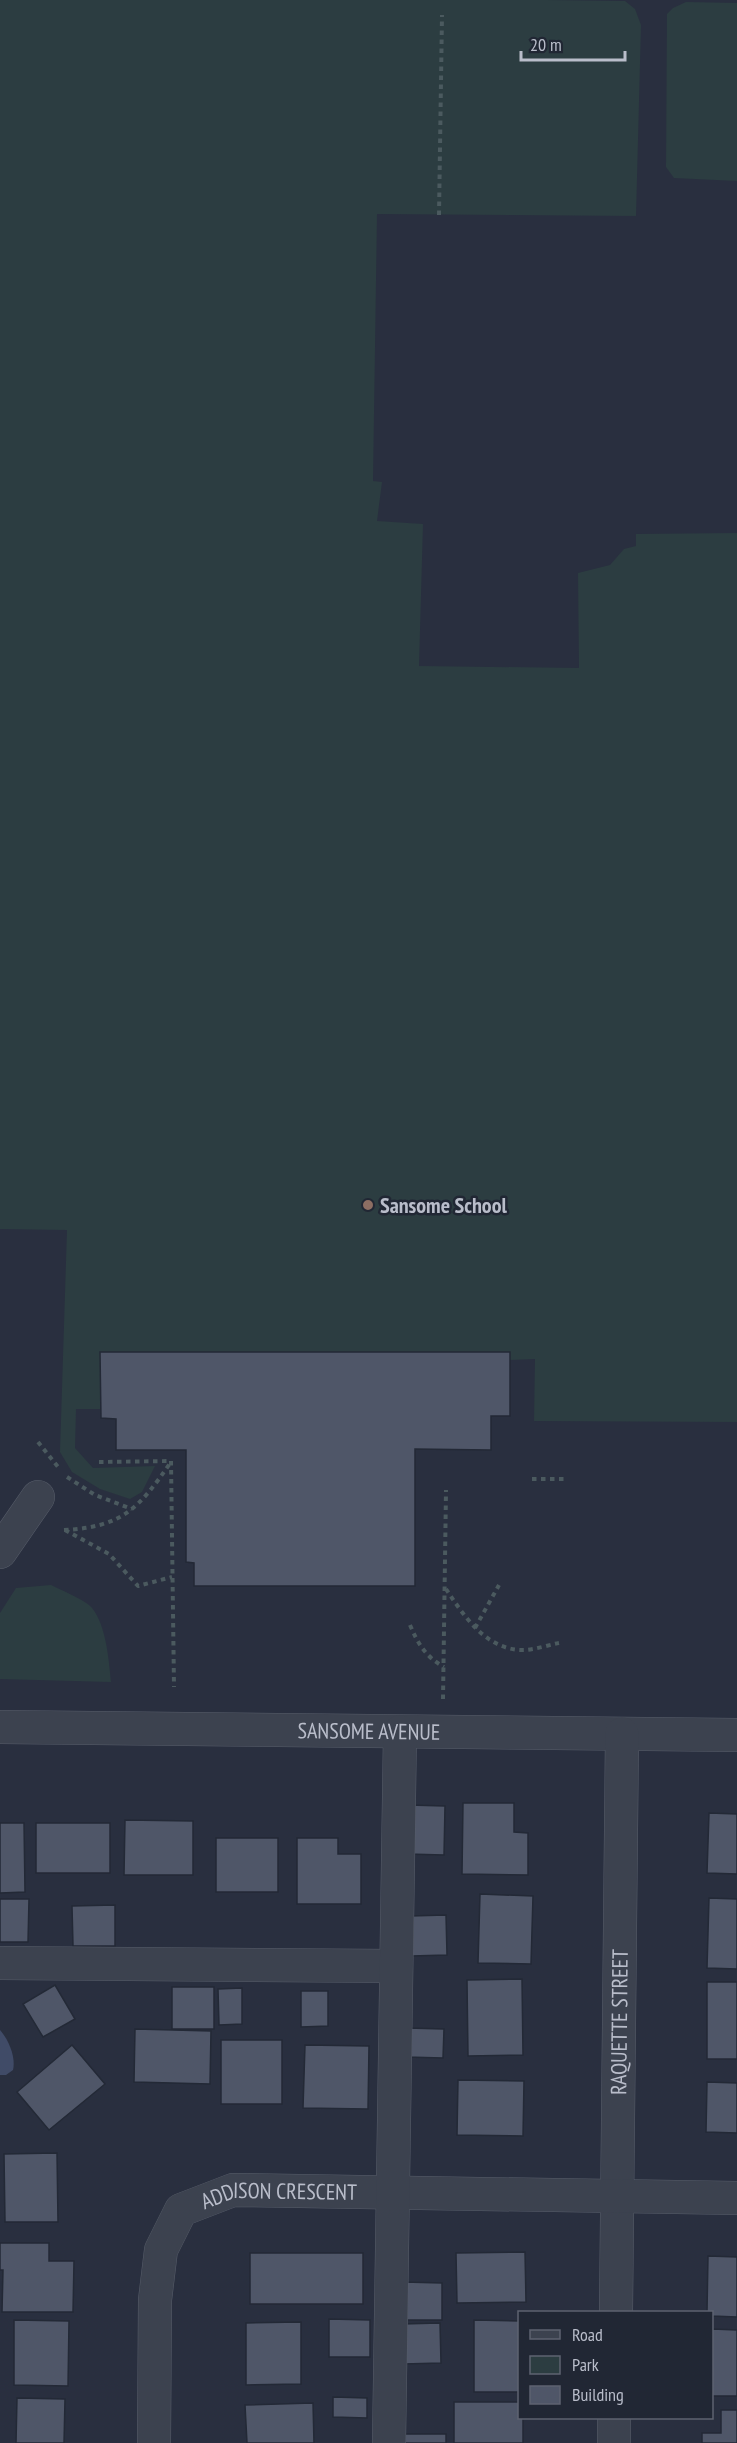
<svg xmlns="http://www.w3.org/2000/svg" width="737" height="2443" font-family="'PT Sans Narrow',sans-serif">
<rect width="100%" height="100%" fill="#292f3f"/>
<g fill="#2c3d41">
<path d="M0,0h548l77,1 10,8 6,16 -5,191 -259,-2 -4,267 9,1 -5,39 46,3 -4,142 160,2 -1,-95 32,-8 14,-16 12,-3v-12l101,-1v889l-203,-1 1,-62 -25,1v-8h-409l-1,57h-24l-1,39 18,20 62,-2 -13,26 -12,7 -30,-10 -28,-17 -12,-20 7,-222 -67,-1z"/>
<path d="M686,2l51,1v178l-63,-3 -8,-11 1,-153 6,-6z"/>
<path d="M51,1585c12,6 27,12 38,20 17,15 20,56 22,77l-111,-3v-66l16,-25z"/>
</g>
<path fill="#404b67" d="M0,2030c9,10 16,28 13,40l-7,5h-6z"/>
<g fill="#4f5668" stroke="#232936" stroke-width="1.5">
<path d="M100,1352h410v64h-19v34l-76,-1v137h-221v-23l-8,-1v-112h-70v-31l-15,-1z"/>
<path d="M463,1803h51v29l14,1v42l-66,-1z"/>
<path d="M408,1805l37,1 -1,49 -37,-1z"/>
<path d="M709,1813l28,1v60l-30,-1z"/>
<path d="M125,1820l68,1v54h-69z"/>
<path d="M0,1823h24l1,69 -25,1z"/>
<rect x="36" y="1823" width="74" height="50"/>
<rect x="216" y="1838" width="62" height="54"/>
<path d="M297,1838h41v16h23v50h-64z"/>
<path d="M480,1894l53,2 -2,68 -53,-1z"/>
<path d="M709,1898l28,1v70l-30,-1z"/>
<path d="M0,1899h29l-1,43h-28z"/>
<path d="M115,1905v41h-42l-1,-40z"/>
<path d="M446,1915l1,40 -36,1 -1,-40z"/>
<path d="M522,1979l1,76 -55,1 -1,-76z"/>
<rect x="707" y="1982" width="30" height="77"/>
<path d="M55,1985l20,34 -32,18 -20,-33z"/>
<rect x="172" y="1987" width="42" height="42"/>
<path d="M242,1988v36l-23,1 -1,-36z"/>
<path d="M301,1991h27v35l-27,1z"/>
<path d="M407,2028l37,1 -1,29 -37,-1z"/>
<path d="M135,2029l76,2 -1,53 -76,-2z"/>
<rect x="221" y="2040" width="61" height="64"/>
<path d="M72,2045l33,39 -56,46 -32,-38z"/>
<path d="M305,2045l64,1 -1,63 -65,-1z"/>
<path d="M458,2080l66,1 -1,55 -66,-1z"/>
<path d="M707,2082l30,1v50l-31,-1z"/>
<path d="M57,2153l1,69h-53l-1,-68z"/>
<path d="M0,2243h49v18h25l-1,51h-71l1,-42h-3z"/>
<path d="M525,2252l1,50 -69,1 -1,-50z"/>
<rect x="250" y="2253" width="113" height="51"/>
<path d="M708,2256l29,1v60l-25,-1v-4h-5z"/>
<path d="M403,2282l39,1v37h-40z"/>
<path d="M329,2319l41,1v37h-41z"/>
<path d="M14,2320l55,1 -1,65 -54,-1z"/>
<path d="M474,2320l46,1v71h-46z"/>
<path d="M301,2322v62l-55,1v-62z"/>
<path d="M440,2323l1,40 -38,1 -1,-40z"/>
<path d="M712,2329l25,1v66h-25z"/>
<path d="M333,2397l34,1v20l-34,-1z"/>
<path d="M17,2398l48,1 -1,44h-48z"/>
<path d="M454,2402h66v16h3v25h-69z"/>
<path d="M313,2403l1,40h-67l-2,-38z"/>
<path d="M721,2410h16v33h-35v-10h19z"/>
<rect x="404" y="2434" width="42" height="9"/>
</g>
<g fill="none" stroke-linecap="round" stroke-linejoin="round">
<defs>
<g id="minor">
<path d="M0,1552l38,-55"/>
<path id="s1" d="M0,1727l737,8"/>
<path d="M0,1963l396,3"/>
<path id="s2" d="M616,2312l6,-578"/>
<path id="s3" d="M154,2443l1,-143 6,-50 20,-40 52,-20 504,8"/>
<path d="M389,2443l11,-711"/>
<path d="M614,2443v-25"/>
</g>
</defs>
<use href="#minor" stroke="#575d6a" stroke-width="34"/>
<g stroke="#4b5a5f" stroke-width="4" stroke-dasharray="4.5 4.5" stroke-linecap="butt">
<path d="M439,215l3,-200"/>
<path d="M38,1442l20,25"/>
<path d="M171,1461l3,226"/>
<path d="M99,1462l72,-1"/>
<path d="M67,1477l28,18 37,14"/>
<path d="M532,1479h33"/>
<path d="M64,1530c59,-3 75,-22 107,-68"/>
<path d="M65,1530l44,24 29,32 34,-9"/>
<path d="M446,1589c18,27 40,61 77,61 11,0 25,-5 36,-7"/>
<path d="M410,1625c8,19 16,32 34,42"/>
<path d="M475,1628l24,-43"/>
<path d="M443,1699l3,-209"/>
</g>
<use href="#minor" stroke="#3c424f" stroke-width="33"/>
</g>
<circle fill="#8d6e63" stroke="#212734" stroke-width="2" cx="368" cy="1205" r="6"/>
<g text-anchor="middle" stroke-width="5" stroke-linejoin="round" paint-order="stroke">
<g font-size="22" font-weight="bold" fill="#b9bdca" stroke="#212734" text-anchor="start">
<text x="380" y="1213">Sansome School</text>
</g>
<g font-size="22" fill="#b9bdca" stroke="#212734">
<text dy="8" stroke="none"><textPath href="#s1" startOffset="369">SANSOME AVENUE</textPath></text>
<text dy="8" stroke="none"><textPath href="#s2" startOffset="290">RAQUETTE STREET</textPath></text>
<text dy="8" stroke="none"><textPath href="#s3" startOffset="339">ADDISON CRESCENT</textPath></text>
</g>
</g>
<rect x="518" y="2311" width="195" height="108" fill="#212734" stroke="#5e6370" stroke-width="1.5"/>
<rect x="530" y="2330" width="30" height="9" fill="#3c424f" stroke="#5e6370" stroke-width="1.5"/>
<text x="572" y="2341" font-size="18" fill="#b9bdca">Road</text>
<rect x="530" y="2356" width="30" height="18" fill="#2c3d41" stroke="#5e6370" stroke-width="1.5"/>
<text x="572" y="2371" font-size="18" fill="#b9bdca">Park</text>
<rect x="530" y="2386" width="30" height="18" fill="#4f5668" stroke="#5e6370" stroke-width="1.5"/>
<text x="572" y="2401" font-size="18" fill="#b9bdca">Building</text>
<path d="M521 51v9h104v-9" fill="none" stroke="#b9bdca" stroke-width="3"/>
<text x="530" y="51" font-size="18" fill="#b9bdca" stroke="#212734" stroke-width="4.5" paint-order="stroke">20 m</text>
</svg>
